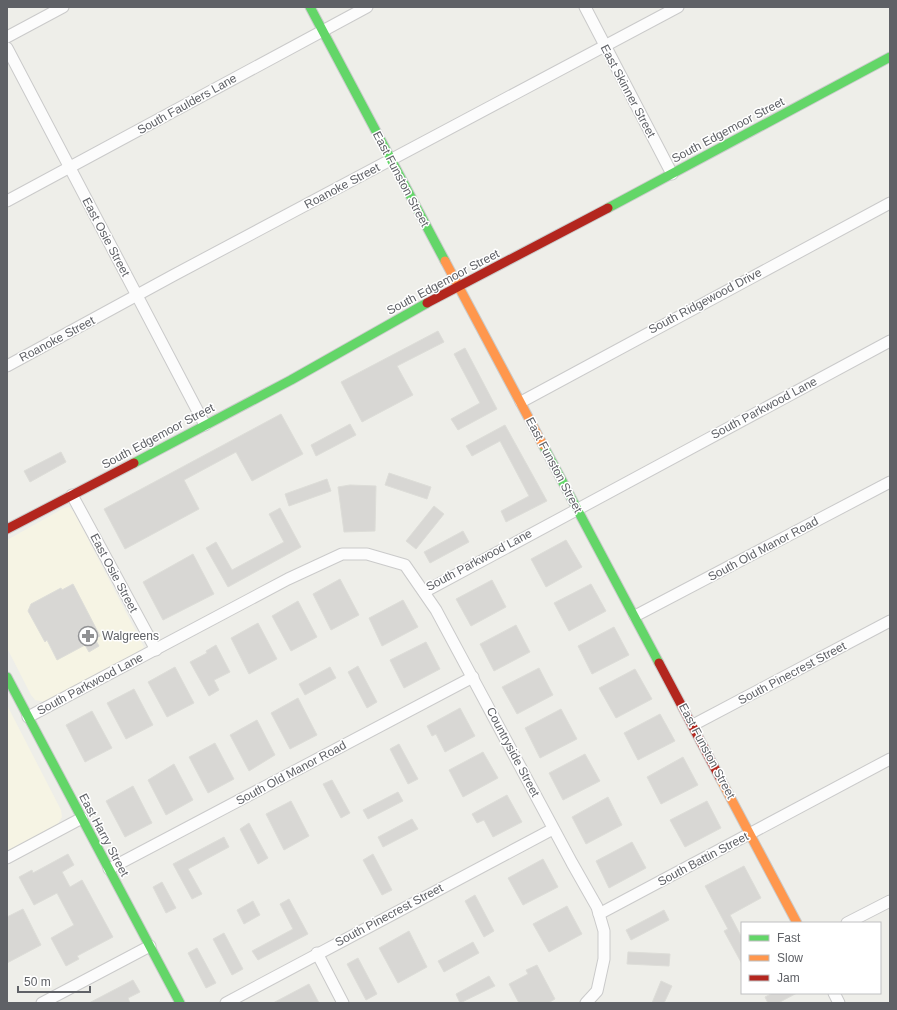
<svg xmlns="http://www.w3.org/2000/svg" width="897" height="1010" font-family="Helvetica,sans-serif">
<rect width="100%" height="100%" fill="#eeeee9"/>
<g fill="#f6f4e4">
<path d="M69,507l5,5 70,135 -3,4 -96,51 -10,-2 -4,-5 -24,-47v-108l57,-32z"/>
<path d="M7,705l54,105 1,7 -6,10 -49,26z"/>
</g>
<g fill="#d8d7d4" stroke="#ddddd8">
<path d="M438,331l6,11 -47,24 16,29 -51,27 -21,-40z"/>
<path d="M465,348l32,61 -39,21 -7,-11 29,-16 -26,-49z"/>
<path d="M281,414l22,40 -51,27 -16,-29 -52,28 15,29 -74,40 -21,-40z"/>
<path d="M350,424l6,11 -40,21 -5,-11z"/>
<path d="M505,425l42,76 -41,21 -5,-11 28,-15 -29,-55 -28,15 -6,-10z"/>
<path d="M61,452l5,10 -36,20 -6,-11z"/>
<path d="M389,473l42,14 -4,12 -42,-14z"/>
<path d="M327,479l4,12 -42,15 -4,-12z"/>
<path d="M350,485l26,1 -1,45 -31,1 -6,-45z"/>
<path d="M434,506l10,8 -28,35 -10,-8z"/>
<path d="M280,508l21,39 -73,40 -22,-39 10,-6 16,28 52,-28 -15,-28z"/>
<path d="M463,531l6,11 -39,21 -6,-11z"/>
<path d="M566,540l16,27 -36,20 -15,-28z"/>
<path d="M193,554l21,40 -51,26 -20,-38z"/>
<path d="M340,579l19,36 -28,15 -18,-36z"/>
<path d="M492,580l14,27 -35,19 -15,-27z"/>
<path d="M73,584l27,52 -5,3 4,7 -10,6 -4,-7 -28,15 -10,-20 -2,2 -17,-31 3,-7 30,-16 1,2z"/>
<path d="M591,584l15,27 -37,20 -15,-28z"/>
<path d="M403,600l15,27 -36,19 -13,-28z"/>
<path d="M298,601l19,36 -26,14 -19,-35z"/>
<path d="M258,623l19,36 -28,15 -18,-36z"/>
<path d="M516,625l14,27 -36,19 -14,-27z"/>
<path d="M614,627l15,28 -37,19 -14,-28z"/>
<path d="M426,642l14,27 -36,19 -14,-28z"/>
<path d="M216,645l14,27 -16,8 5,10 -10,6 -19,-34 17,-9 -1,-2z"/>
<path d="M358,666l19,36 -10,6 -19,-36z"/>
<path d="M175,667l19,36 -27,14 -19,-35z"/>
<path d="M330,667l6,11 -31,17 -6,-11z"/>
<path d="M539,668l14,27 -36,19 -15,-27z"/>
<path d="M635,669l17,30 -36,19 -17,-30z"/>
<path d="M134,689l19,36 -27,14 -19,-36z"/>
<path d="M298,698l19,37 -27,14 -19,-36z"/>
<path d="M460,708l15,28 -30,16 -9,-18 -4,2 -5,-10z"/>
<path d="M561,709l16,30 -37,19 -15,-30z"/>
<path d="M92,711l20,37 -27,14 -19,-37z"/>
<path d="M660,714l15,27 -37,19 -14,-27z"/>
<path d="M257,720l18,35 -26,16 -19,-36z"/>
<path d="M215,743l19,36 -26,14 -19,-36z"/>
<path d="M399,744l19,35 -10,5 -18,-35z"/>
<path d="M483,752l15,26 -35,19 -14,-27z"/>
<path d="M585,754l15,27 -37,19 -14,-27z"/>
<path d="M683,757l15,28 -37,19 -14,-27z"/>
<path d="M174,764l19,36 -27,15 -18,-35z"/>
<path d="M332,780l18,33 -9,5 -18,-34z"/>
<path d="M133,786l19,37 -27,14 -19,-36z"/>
<path d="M398,792l5,9 -35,18 -5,-9z"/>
<path d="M507,795l15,27 -29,15 -9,-17 -7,3 -5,-9z"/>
<path d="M608,797l14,28 -36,19 -14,-27z"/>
<path d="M291,801l18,35 -25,14 -18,-36z"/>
<path d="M707,801l14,27 -36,19 -15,-27z"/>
<path d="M412,819l6,10 -35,18 -5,-10z"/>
<path d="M249,823l19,35 -10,6 -18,-35z"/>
<path d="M224,837l5,10 -41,22 14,25 -10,5 -19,-35z"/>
<path d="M632,842l14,26 -37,20 -13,-27z"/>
<path d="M68,854l6,11 -12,7 8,15 12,-7 31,57 -36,19 2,3 -13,7 -15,-28 23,-13 -17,-32 -23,12 -15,-28 13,-7 1,3z"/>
<path d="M373,854l19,36 -10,5 -19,-35z"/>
<path d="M543,859l15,28 -35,18 -15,-27z"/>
<path d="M744,866l17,32 -31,17 12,23v26l-18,-33 4,-2 -23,-43z"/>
<path d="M162,882l14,26 -10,5 -13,-26z"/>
<path d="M475,895l19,36 -10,6 -19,-36z"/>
<path d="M289,899l19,35 -50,26 -6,-9 41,-22 -13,-25z"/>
<path d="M253,901l7,14 -16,9 -7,-14z"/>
<path d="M567,906l15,28 -33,18 -16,-28z"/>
<path d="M23,909l18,36 -34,18v-46z"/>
<path d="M664,910l5,10 -38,20 -5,-10z"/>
<path d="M409,931l18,36 -29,16 -19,-35z"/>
<path d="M224,933l19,36 -11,6 -19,-36z"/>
<path d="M473,942l6,11 -35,19 -6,-11z"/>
<path d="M197,948l19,35 -10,5 -18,-35z"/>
<path d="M628,952l42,2 -1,12 -42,-2z"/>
<path d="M358,958l19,36 -11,6 -19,-36z"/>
<path d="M537,965l18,34 -7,4h-29l-10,-19 19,-10 -2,-4z"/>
<path d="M489,976l6,10 -35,17 -4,-9z"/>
<path d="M133,980l7,12 -12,6 2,5h-41z"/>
<path d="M661,981l11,5 -8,17h-12z"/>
<path d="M309,984l10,19h-46z"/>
<path d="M773,993h24l-19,10h-10l-3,-6z"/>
</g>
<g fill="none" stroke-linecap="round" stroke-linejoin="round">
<defs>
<g id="street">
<path d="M585,7l87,167"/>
<path d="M7,37l56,-30"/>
<path d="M7,48l198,377"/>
<path d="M7,201l360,-194"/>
<path d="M7,366l167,-91 504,-268"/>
<path d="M521,402l369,-199"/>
<path d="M72,495l84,155"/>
<path d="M424,592l466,-251"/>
<path d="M635,616l255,-134"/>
<path d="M28,717l260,-138 54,-25h25l38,11 31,45 136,253 25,44 7,24v28l-7,32 -11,12"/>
<path d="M693,725l197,-104"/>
<path d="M7,858l75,-40"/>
<path d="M109,869l364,-192"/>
<path d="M599,914l291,-155"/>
<path d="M847,923l43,-22"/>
<path d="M317,953l26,50"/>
<path d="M834,993l5,10"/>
<path d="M42,1003l108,-57"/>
<path d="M226,1003l327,-174"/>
</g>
<g id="fast">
<path d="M310,7l135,254"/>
<path d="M608,208l282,-151"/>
<path d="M543,445l116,218"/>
<path d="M134,463l157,-83 136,-77"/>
<path d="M7,677l173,326"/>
</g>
<g id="slow">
<path d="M445,261l98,184"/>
<path d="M720,778l77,145"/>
</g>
<g id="jam">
<path d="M427,303l181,-95"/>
<path d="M7,529l127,-66"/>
<path d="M659,663l61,115"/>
</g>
</defs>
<use href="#street" stroke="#cacaca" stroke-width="13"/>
<use href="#fast" stroke="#cacbcb" stroke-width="11"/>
<use href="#slow" stroke="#cacbcb" stroke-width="11"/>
<use href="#jam" stroke="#cacbcb" stroke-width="11"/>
<use href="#street" stroke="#fcfcfc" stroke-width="11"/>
<use href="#fast" stroke="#63d668" stroke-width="9"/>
<use href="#slow" stroke="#ff974d" stroke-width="9"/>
<use href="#jam" stroke="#b3261e" stroke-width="9"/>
</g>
<defs>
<symbol id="pharmacy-ring" viewBox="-11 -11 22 22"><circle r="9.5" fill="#fff" stroke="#919294" stroke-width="1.5"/><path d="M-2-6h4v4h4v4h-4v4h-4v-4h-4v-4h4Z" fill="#919294"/></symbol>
</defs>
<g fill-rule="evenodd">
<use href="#pharmacy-ring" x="77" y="625" width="22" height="22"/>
</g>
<g text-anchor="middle" stroke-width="3" stroke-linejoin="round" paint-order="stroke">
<g font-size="12" fill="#5f6166" stroke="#fff">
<text transform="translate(628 91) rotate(62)" y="4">East Skinner Street</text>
<text transform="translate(187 104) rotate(-29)" y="4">South Faulders Lane</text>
<text transform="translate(728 130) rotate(-28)" y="4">South Edgemoor Street</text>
<text transform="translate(401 179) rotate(62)" y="4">East Funston Street</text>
<text transform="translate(342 186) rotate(-28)" y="4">Roanoke Street</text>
<text transform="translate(106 237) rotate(62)" y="4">East Osie Street</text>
<text transform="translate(443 282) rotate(-28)" y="4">South Edgemoor Street</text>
<text transform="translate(705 301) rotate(-28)" y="4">South Ridgewood Drive</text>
<text transform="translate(57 339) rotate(-28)" y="4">Roanoke Street</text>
<text transform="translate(764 408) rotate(-28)" y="4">South Parkwood Lane</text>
<text transform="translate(158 436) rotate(-28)" y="4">South Edgemoor Street</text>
<text transform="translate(554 465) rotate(62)" y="4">East Funston Street</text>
<text transform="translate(763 549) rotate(-28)" y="4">South Old Manor Road</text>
<text transform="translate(479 560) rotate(-28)" y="4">South Parkwood Lane</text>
<text transform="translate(114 573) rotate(62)" y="4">East Osie Street</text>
<text transform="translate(792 673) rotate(-28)" y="4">South Pinecrest Street</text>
<text transform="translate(90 684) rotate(-28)" y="4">South Parkwood Lane</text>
<text transform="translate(707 751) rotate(62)" y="4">East Funston Street</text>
<text transform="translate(513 752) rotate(62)" y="4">Countryside Street</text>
<text transform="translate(291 773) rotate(-28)" y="4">South Old Manor Road</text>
<text transform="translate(104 835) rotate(62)" y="4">East Harry Street</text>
<text transform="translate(703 859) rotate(-28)" y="4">South Battin Street</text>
<text transform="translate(389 915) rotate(-28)" y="4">South Pinecrest Street</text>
</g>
<g font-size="12" fill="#5f6166" stroke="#fff" text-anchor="start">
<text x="102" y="640">Walgreens</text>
</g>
</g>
<rect width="897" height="1010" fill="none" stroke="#5f6166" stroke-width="16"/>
<rect x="741" y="922" width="140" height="72" fill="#ffffff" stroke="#bfc0c2"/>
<rect x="749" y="935" width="20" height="6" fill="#63d668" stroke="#bfc0c2"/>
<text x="777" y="942" font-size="12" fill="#5f6166">Fast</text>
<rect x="749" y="955" width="20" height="6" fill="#ff974d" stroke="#bfc0c2"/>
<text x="777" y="962" font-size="12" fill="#5f6166">Slow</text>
<rect x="749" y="975" width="20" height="6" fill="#b3261e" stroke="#bfc0c2"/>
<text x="777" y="982" font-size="12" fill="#5f6166">Jam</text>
<path d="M18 986v6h72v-6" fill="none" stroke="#5f6166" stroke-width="2"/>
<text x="24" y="986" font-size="12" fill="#5f6166" stroke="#ffffff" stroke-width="3" paint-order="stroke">50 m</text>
</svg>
